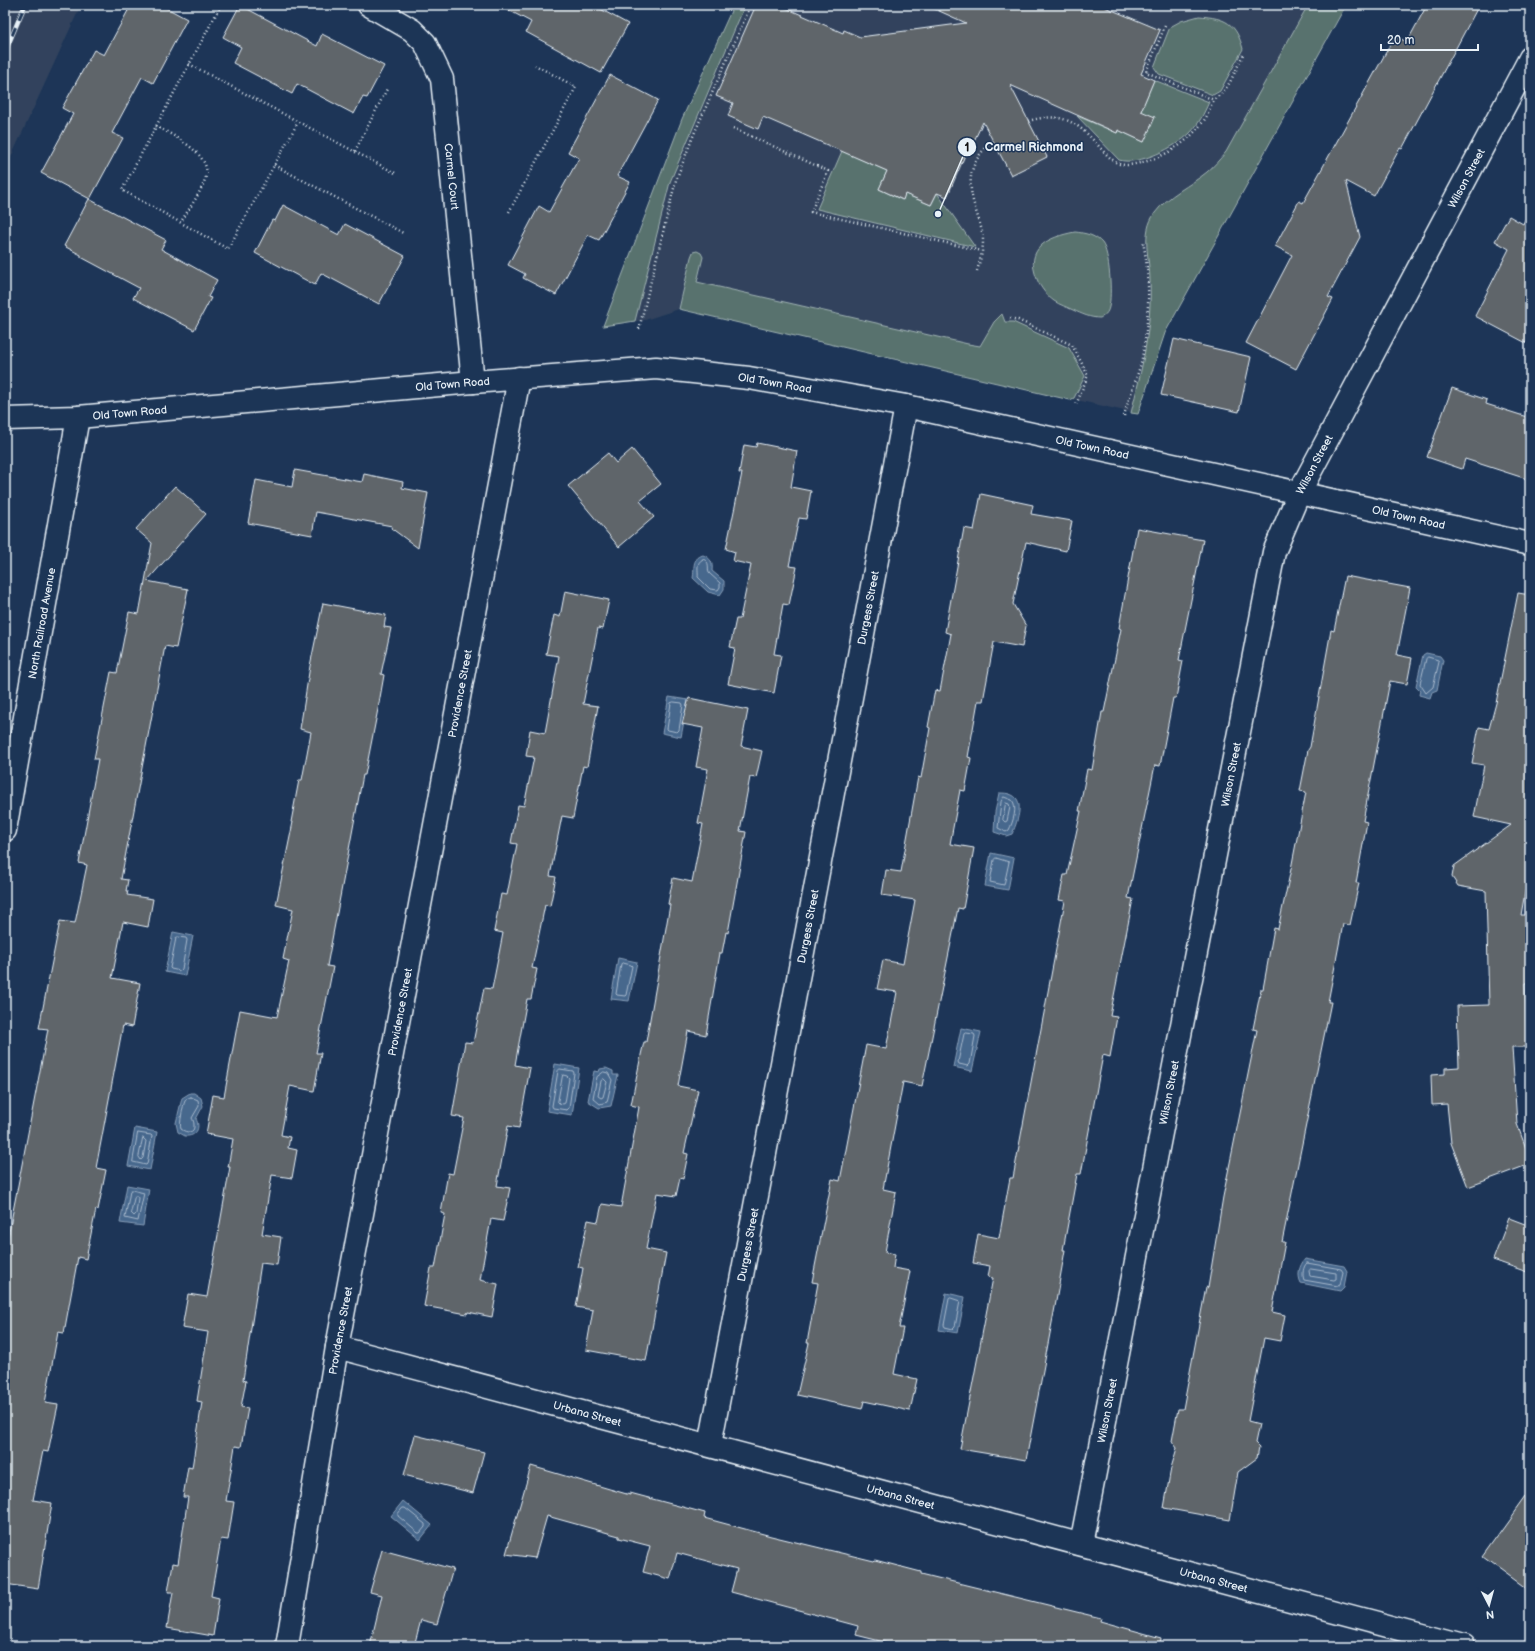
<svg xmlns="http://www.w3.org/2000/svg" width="1535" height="1651" font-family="'Balsamiq Sans',sans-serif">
<rect width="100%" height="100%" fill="#1d3557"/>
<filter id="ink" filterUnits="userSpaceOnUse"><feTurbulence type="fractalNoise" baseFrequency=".025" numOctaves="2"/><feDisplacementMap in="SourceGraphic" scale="8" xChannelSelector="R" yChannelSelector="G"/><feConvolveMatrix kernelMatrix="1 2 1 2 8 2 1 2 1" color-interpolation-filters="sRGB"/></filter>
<g filter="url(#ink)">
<g fill="#31435d">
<path d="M5,5h76l-76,165z"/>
<path d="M716,5h630l-181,328 -27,81 -459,-105 -34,11 -42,6 79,-207 49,-108z"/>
</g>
<g fill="#58726e" stroke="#a0b2b3">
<path d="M716,5h29l-75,177 -35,139 -32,5 79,-207 49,-108z"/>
<path d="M1308,5h38l-181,328 -27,81 -7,-1c11,-44 21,-86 19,-132 0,-22 -10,-48 5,-68 13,-18 35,-27 52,-41 7,-6 13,-13 19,-20z"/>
<path d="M1199,16c27,2 37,7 44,33l-23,42 -7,4 -54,-21 -5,-7 16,-40 11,-6z"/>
<path d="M1154,80l55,22c-5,11 -10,22 -19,31 -14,14 -51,33 -71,27l-42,-44 40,17 1,-3 26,12 -3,-31z"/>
<path d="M842,151l45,20 -8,18 23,11 3,-6 26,11 6,-12 38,54 -158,-38z"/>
<path d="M1075,232c10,1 20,3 27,11 8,10 10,52 7,64 -1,6 -5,9 -9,11 -10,0 -18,-4 -27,-8 -6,-3 -13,-5 -19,-9 -7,-5 -14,-14 -17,-22 -13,-31 11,-42 38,-47z"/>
<path d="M697,251l4,2 2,4 -6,25 271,62 12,2 14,-24 8,-8 3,8h8l56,26 16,28 -11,22 -4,2 -391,-91 12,-52 2,-5z"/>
</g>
<g fill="#47678d" stroke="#879eb8">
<path d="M703,555c8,3 10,8 9,16l12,10v8l-4,6 -12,-3 -15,-14c2,-10 -2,-19 10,-23z"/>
<path d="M1426,653l14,3 3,4 -6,30 -5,2 -2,6 -11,-3 1,-5 -4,-4 7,-31z"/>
<path d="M669,697l19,3 -7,37 -19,-4z"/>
<path d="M999,793c4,0 9,0 13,2 14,6 4,30 0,39l-6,2 -12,-4 1,-20z"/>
<path d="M991,853l23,5 -6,32 -23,-4z"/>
<path d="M173,932l20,4 -8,40 -20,-4z"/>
<path d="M618,958l19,4 -8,39 -18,-2z"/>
<path d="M961,1028l20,4 -9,39 -19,-4z"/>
<path d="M555,1064l24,4 -7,47 -25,-4z"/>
<path d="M606,1068l7,3v4h5l-7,31 -12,2 -11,-7 6,-30 5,1 1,-3z"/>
<path d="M190,1093h4l7,5 2,8 -7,13c5,9 0,18 -11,17l-7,-4 -2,-9 6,-25z"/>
<path d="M135,1128l22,4 -7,38 -22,-4z"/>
<path d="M127,1185l22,4 -6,37 -23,-3z"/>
<path d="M1305,1259l39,7 3,5 -3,16 -4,4 -39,-8c-4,-8 -2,-17 4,-24z"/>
<path d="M946,1293l19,4 -7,36 -19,-3z"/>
<path d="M403,1501l29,24 -12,15 -29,-24z"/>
</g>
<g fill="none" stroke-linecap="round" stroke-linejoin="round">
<g stroke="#a8bacd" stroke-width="1">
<path d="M703,559c8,3 4,9 6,14l11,10v4l-2,3 -8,-1 -12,-12c1,-7 -3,-14 5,-18z"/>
<path d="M1428,657l10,3 1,2 -6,25 -7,6 -6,-9 6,-25z"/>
<path d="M674,702l8,1 1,2 -4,25 -2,2 -9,-2 -1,-1 4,-26z"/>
<path d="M1004,797l8,3c6,7 1,22 -3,30l-3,2 -8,-4 3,-26z"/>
<path d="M1006,803l3,1 1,3 -3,14 -2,1 -2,-2z"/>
<path d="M996,858l13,4 -5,23 -14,-3 4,-22z"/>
<path d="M178,937l8,1 1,2 -5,29 -2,2 -9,-2 -1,-1 6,-30z"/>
<path d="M623,963l8,2 1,1 -6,29 -1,1 -8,-1 -1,-1 5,-30z"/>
<path d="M966,1033l8,1 1,2 -5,28 -2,2 -9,-2 -1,-2 6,-28z"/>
<path d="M560,1069l13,2 1,2 -5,35 -2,2 -14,-2 -1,-2 6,-35z"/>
<path d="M604,1072l4,1 4,7 -5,22 -7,2 -7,-6 4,-21z"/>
<path d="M563,1075l4,1 2,2 -4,25 -2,1 -4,-1 -1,-1z"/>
<path d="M604,1079l3,3 -4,15 -2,1 -3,-2 3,-15z"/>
<path d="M191,1097l7,3 1,6 -7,12c1,2 2,4 2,7 1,9 -8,8 -13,4 -2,-4 2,-24 4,-28 2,-3 3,-3 6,-4z"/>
<path d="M138,1133l13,2 1,1 -5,28 -1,1 -13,-3z"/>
<path d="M143,1138l3,3 -3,17 -2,2 -2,-3z"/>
<path d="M132,1190l12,3 -6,28 -13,-3 5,-27z"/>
<path d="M135,1196h2l1,2 -2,16 -2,2 -3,-3z"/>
<path d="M1307,1263l34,6 2,3 -3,13 -2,1 -34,-6c-2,-5 -1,-14 3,-17z"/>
<path d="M1311,1269l25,4v6l-2,1 -24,-4 -1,-5z"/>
<path d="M951,1298l9,3 -5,26 -2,2 -8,-2 -1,-2 5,-26z"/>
<path d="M403,1508h2l20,16v3l-5,6h-2l-20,-17v-2z"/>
</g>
</g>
<g fill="#5f656b" stroke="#e8f1f8">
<path d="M131,5h30l26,14 -34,64 -11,-6 -30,56 11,5 -33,61 -49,-26 32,-59 -11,-6 32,-58 10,5z"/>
<path d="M240,5l77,41 5,-12 62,32 -17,32 -4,-1 -9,17 -57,-30 -5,10 -59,-31 8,-16 -18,-10z"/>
<path d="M499,5h94l35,19 -27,49 -75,-41 5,-10z"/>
<path d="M756,5h23l64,28 1,-3 16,7 106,-14 -40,-18h174l60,25 -19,44 13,6 -13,31 14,6 -11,25 -26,-12 -1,3 -107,-48 37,72 -36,18 -28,-53 -12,25 -2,-1 -22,51 -10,-4 -6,12 -26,-11 -2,6 -24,-11 8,-18 -124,-54 -5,12 -30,-13 5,-13 -17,-7z"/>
<path d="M1427,5h52l-77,144 -2,-1 -26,48 -28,-15 14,56 -32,60 5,2 -37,70 -50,-26 46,-88 -17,-9 24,-45 4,2 92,-167 12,6z"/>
<path d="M610,75l48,25 -41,76 13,6 -31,58 -11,-5 -32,60 -33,-17 2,-4 -17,-9 31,-59 10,6 30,-54 -11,-6z"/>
<path d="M89,199l77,41 -5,9 56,31 -9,17 3,1 -17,32 -61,-32 6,-10 -58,-31v-2l-17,-9z"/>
<path d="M283,205l56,30 6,-11 60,32 -26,48 -58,-31 -6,12 -60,-32 17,-33 3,1z"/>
<path d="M1530,209v136l-55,-29 34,-67 -14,-8 14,-25 14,8z"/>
<path d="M1174,339l77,18 -12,55 -78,-17z"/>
<path d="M1452,388l35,12 -1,4 44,14v62l-65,-21 -3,10 -35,-12z"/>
<path d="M757,443l40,8 -6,36 20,4 -5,28 -7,-1 -10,48 8,1 -8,38 -6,-1 -9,50 7,1 -7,38 -46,-9 7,-36 -5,-1 6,-28h4l11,-54 -18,-4 2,-9 -9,-3 16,-76h-3l5,-28 12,2z"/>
<path d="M632,449l29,35 -21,17 14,16 -35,30 -51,-61 40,-33 8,10z"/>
<path d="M295,470l67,12 2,-8 39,8 -1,6 26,5 -10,55 -27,-20 1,-2 -76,-14 -4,23 -64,-12 8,-43 36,7z"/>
<path d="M175,486l31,28 -59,67 41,8 -12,59 -11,-2 -44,233 7,1 -2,11h2l-1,4 26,4 -5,28 -25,-5 -11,56 28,5 -8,44 -9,-2 -27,143 10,2 -8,40 -2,-1 -10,50 -8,-2 -14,76 -6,-1 -13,71 13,2 -10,47 -5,-1 -10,49 19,3 -14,86 -33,-5v-331l43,-224 -9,-1 21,-107 15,2 12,-58 -8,-2 19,-104h-4l17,-87 6,1 12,-61 10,2 13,-71 -16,-14z"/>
<path d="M981,494l52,11 -2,9 41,7 -6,30 -40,-9 -13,62 13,22 -4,21 -28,-5 -11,59h-5l-10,56 3,1 -6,33 -5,-1 -10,54 24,4 -11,61 -5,-1 -36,178 -19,-4 -20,107 13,3 -11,60 10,2 -2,14 17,3 -11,57h4l-9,46 23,5 -7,32 -46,-10 -2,8 -65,-14 12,-52h-2l11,-60 -6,-1 20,-103 8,2 26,-136 20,4 11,-57 -20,-3 6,-29 20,4 12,-64 -33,-5 4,-25 15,2 17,-95 3,1 9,-50 -2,-1 7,-37 5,1 11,-57 -6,-2 19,-104 10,2z"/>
<path d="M1137,528l66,12 -24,120 4,1 -7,37h-3l-13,68 -5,-1 -27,133 5,1 -23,117 7,1 -7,40 -7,-2 -22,119h-4l-14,76h2l-10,57 -29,153 -66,-11 33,-171 -5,-1 2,-11 -17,-3 5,-29 21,4 11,-60h3l52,-277 -6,-1 5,-25h3l14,-64h-2l8,-42 5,1 10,-58h2l17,-83 -2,-1z"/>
<path d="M1345,576l65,12 -13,67 15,3 -5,26 -17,-3 -27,140 4,1 -11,61h3l-9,42 -7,-1 -15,78h3l-49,240h3l-13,70 13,3 -5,26 -16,-3 -16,83 11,3 -4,19 4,4 -2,11 -19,14 -8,48 -66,-12 7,-40 6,-20 -5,-7 6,-32h5l23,-122 2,1 15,-91 34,-167 -4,-1 8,-40h2l11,-61 4,1 13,-60 15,-77 -6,-1 8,-41 2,-3 21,-117 3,1z"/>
<path d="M565,591l44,9 -6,29 -5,-1 -15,76 15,2 -11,61 -4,-1 -10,52 -11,-2 -12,60 6,1 -6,29 -5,-1 -13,63 5,1 -6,30h-4l-12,66 15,3 -11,60 -11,-2 -11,60 13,2 -7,33 -12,-2 -11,61 18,4 -6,33 -24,-5 -1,2 -43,-8 7,-38h4l10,-54 -4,-1 7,-40 5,1 11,-56 -12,-2 13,-74 8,1 11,-55 8,1 11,-56 -9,-2 7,-37 6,1 10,-51 -6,-1 7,-38 6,1 10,-49 -8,-1 4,-26 15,3 14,-77 -13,-2 8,-39 6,2z"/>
<path d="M1518,593l12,2v269l-9,51h9v68h-5l2,64h-15l5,77 13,35v5l-62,23 -17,-44 -4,-39 -15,1 -1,-30 14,-1v-6l14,-1 -2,-61 32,-1 -3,-114 -28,-5 -6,-9 2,-11 57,-41 -37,-8 10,-52 -12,-2 7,-36 10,2 7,-26z"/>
<path d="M323,603l63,12 -2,12 7,1 -10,46 3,1 -6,34 -13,66h-2l-36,191 6,1 -17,86h5l-7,38 -24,-5 -9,49 9,2 -2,11 9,2 -5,28 -20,-3 -10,59 19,3 -4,28 -16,-2 -18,117 3,1 -5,26 7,1 -7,39 -6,-1 -9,55 8,1 -6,38 -7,-1 -10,57 8,2 -6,38 -46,-8 6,-36h-5l5,-29 5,1 10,-67h-5l5,-30 4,1 10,-66 -5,-1 11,-69 -26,-4 6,-34 19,3 23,-130h-2l5,-28 -27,-5 7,-39 11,2 16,-87 37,7 12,-56 -6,-2 10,-50 -17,-4 17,-83h-2l8,-42h3l9,-48 -11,-3 10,-63z"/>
<path d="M689,698l59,12 -7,36 21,5 -6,27 -6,-1 -10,54 6,1 -18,101 -2,-1 -4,21h-2l-14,82 -18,-4 -10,55 20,4 -14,63 4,1 -5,25 -3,-1 -4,18 -19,-3 -11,56 20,4 -20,108 -60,-11 7,-40 -17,-3 7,-39 -5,-1 10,-47 10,2 4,-18 19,3 18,-100 -8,-2 10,-50 3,-13h2l24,-137 -2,-1 5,-26 19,4 11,-58 -5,-1 10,-54 -12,-2 7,-39 -21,-4z"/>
<path d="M1509,1218l21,8v47l-37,-13z"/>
<path d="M415,1435l69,17 -11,41 -69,-18z"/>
<path d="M531,1466l99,29v-2l75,20 -1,5 67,18 103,25 1,-1 46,12v2l180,44 -1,3 61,17 -1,8h-260l-44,-11 2,-9 -127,-34 6,-23 -60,-16 -7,26 -27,-7 7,-26 -31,-8v-2l-72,-20 -12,42 -29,-4z"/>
<path d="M1530,1490v102l-48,-35z"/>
<path d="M382,1550l71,19 -16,55 -16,-4 -7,26h-44l12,-51 -12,-3z"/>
</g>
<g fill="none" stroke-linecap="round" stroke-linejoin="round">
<defs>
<g id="minor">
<path id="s1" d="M369,5l43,25 13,13 17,36 31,303"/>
<path id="s2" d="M5,419l73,-2 395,-35 183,-14 93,10 157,28 624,138"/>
<path id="s3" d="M5,830l73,-413"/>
<path id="s4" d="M337,1347l1126,299"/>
<path id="s5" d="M710,1445l196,-1039"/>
<path id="s6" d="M1081,1544l193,-992 25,-59 231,-435"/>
<path id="s7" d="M287,1646l50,-299 182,-969"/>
</g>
</defs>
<use href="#minor" stroke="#e8f1f8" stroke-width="25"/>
<g stroke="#e8f1f8" stroke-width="2.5" stroke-dasharray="1 3" stroke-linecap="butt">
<path d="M221,5l-99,185 106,59 70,-127"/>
<path d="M1165,26l-19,46 68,28"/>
<path d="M189,64l208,110"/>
<path d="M1028,121c33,-9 47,-1 69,23 6,7 12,14 20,19 9,4 18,1 27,-1 25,-7 46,-21 61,-43 4,-6 5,-13 9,-19 2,-3 7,-5 9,-8 7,-7 15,-27 20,-37"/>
<path d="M156,126c16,9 55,27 50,50 -4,16 -17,32 -25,46"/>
<path d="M733,128l95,43 -17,41 171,39"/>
<path d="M355,151l33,-64"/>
<path d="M274,165l129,68"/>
<path d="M509,212l67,-125 -41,-22"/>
<path d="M977,271c3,-10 6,-20 6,-30 0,-10 -4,-20 -7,-30 -10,-30 -7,-49 17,-71"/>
<path d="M1010,318l8,2 54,25 16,30 -12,30"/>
<path d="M639,329l37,-149 18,-46 57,-129"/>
<path d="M1124,416c5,-20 14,-39 18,-58 7,-38 9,-78 1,-116"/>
</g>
<use href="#minor" stroke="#1d3557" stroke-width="22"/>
<defs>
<path id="rail" d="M5,52l20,-47"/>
</defs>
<use href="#rail" stroke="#e8f1f8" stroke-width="4.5"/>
<use href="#rail" stroke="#1d3557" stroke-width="3" stroke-dasharray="9" stroke-linecap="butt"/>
</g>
</g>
<g text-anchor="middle" stroke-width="3" stroke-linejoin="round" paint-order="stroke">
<g font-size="11" fill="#e8f1f8" stroke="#1d3557">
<text dy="4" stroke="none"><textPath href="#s1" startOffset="206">Carmel Court</textPath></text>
<text dy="4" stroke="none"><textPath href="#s6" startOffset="1431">Wilson Street</textPath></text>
<text dy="4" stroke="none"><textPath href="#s2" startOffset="773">Old Town Road</textPath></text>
<text dy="4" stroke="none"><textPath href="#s2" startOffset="449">Old Town Road</textPath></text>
<text dy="4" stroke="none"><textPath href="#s2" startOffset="125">Old Town Road</textPath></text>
<text dy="4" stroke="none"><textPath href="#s2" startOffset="1097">Old Town Road</textPath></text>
<text dy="4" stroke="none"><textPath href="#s6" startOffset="1107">Wilson Street</textPath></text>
<text dy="4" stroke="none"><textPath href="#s2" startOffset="1421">Old Town Road</textPath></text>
<text dy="4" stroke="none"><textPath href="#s5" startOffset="852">Durgess Street</textPath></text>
<text dy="4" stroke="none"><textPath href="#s3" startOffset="210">North Railroad Avenue</textPath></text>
<text dy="4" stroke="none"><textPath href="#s7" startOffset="968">Providence Street</textPath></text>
<text dy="4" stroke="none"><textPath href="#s6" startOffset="784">Wilson Street</textPath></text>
<text dy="4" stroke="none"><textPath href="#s5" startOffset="528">Durgess Street</textPath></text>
<text dy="4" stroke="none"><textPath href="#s7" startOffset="644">Providence Street</textPath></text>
<text dy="4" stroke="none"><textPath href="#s6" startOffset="460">Wilson Street</textPath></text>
<text dy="4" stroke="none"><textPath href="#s5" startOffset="204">Durgess Street</textPath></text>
<text dy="4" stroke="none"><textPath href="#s7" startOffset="320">Providence Street</textPath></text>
<text dy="4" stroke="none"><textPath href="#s6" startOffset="136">Wilson Street</textPath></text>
<text dy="4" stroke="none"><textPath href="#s4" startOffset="259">Urbana Street</textPath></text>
<text dy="4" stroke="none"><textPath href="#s4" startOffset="583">Urbana Street</textPath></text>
<text dy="4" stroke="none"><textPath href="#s4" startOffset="907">Urbana Street</textPath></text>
</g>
</g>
<path fill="none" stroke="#e8f1f8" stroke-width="1.5" d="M938 214L967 147"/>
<g fill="#e8f1f8" stroke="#1d3557" stroke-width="1.5">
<circle cx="938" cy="214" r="4"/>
<circle cx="967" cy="147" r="10"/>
</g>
<g font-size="12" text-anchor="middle" font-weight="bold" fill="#111">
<text x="967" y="151">1</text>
</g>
<g font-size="12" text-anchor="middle" font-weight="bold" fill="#e8f1f8" stroke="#1d3557" stroke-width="3" stroke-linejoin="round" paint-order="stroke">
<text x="1034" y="151">Carmel Richmond</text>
</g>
<rect width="1535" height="1651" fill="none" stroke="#1d3557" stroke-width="20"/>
<rect x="10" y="10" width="1515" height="1631" fill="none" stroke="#e8f1f8" stroke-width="1.5" filter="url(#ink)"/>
<g transform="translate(1489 1605) rotate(174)" stroke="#1d3557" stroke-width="3" paint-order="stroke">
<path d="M0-3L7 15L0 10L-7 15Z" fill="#e8f1f8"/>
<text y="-6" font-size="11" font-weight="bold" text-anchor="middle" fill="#e8f1f8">N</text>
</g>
<path d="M1381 44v6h97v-6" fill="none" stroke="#e8f1f8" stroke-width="2"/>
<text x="1387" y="44" font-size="12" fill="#e8f1f8" stroke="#1d3557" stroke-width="3" paint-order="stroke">20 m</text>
</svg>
